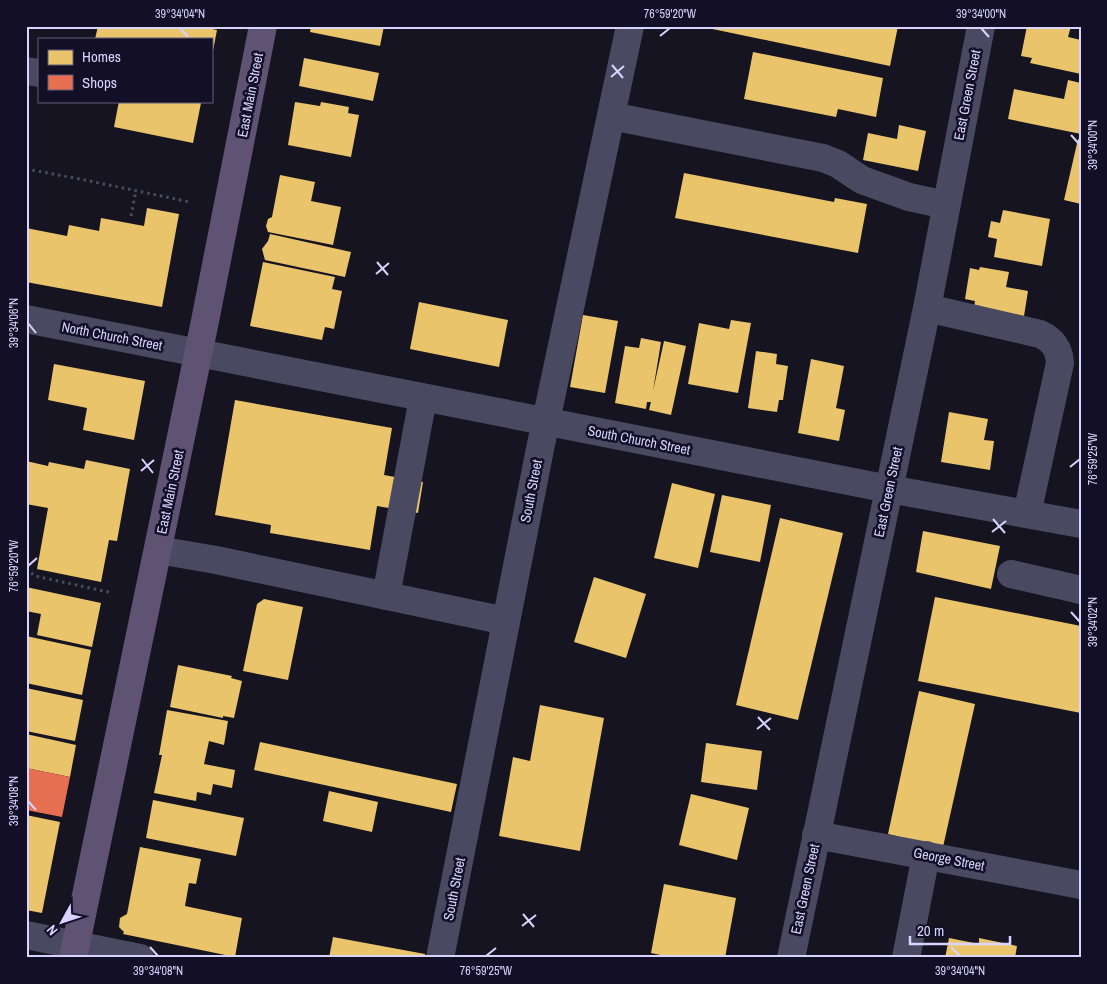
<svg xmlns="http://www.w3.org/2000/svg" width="1107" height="984" font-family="'Archivo Narrow',sans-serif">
<rect width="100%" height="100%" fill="#161421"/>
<g fill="#e9c46a">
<path d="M98,26h100l19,4 -5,26 -1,-17h-116z"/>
<path d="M311,26h73l-4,20 -70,-14z"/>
<path d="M698,26h200l-8,40z"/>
<path d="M1027,26h44l-3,11 13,3v34l-51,-11 2,-5 -11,-2z"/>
<path d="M753,52l130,26 -7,39 -38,-8 -2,8 -92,-18z"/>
<path d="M304,58l75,15 -6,28 -74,-15z"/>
<path d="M1068,80l13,3v51l-73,-15 6,-30 50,10z"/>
<path d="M119,101h74l8,2 -8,40 -79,-16z"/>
<path d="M295,102l25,4 1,-4 28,5 -1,6 11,2 -8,42 -63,-12z"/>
<path d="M899,125l27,6 -8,40 -55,-11 5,-27 29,6z"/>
<path d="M1078,139l3,1v64l-17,-4z"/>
<path d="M684,173l150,29 1,-4 32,6 -9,49 -183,-35z"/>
<path d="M280,175l35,7 -4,19 30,6 -8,38 -65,-13 -2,-6 2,-7 4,-2z"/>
<path d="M147,208l32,6 -17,93 -136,-25v-54l41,8 2,-11 30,6 2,-13 43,8z"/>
<path d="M1003,210l47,9 -8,47 -48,-9 3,-18 -9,-2 3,-16 9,2z"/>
<path d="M270,234l81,18 -6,25 -80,-17 -3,-11 6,-8z"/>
<path d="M263,262l72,15 -3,12 10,2 -8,38 -9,-2 -3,13 -72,-14z"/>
<path d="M980,267l29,5 -3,15 22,4 -4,25 -50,-9 1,-6 -10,-2 5,-31 9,2z"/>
<path d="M419,302l89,18 -9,47 -89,-18z"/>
<path d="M583,315l35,6 -13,72 -35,-6z"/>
<path d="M731,320l20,3 -13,70 -50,-9 11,-61 30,6z"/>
<path d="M641,338l20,4 -8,49 11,-50 22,5 -15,69 -22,-5 2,-8h-4l-1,7 -31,-6 10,-57 14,2z"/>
<path d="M756,351l21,3 -1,10 12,2 -5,34h-4l-2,12 -29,-4z"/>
<path d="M811,359l33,7 -8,42 9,2 -6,31 -41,-8z"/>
<path d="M54,364l91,17 -11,59 -51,-10 4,-22 -39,-8z"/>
<path d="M235,400l157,28 -8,47 39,7 -5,31 -41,-7 -7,44 -100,-17 1,-8 -56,-10z"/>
<path d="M949,412l39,7 -4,21 10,1 -4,29 -49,-8z"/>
<path d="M86,460l44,9 -13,72 -8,-1 -8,42 -64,-13 11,-61 -22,-4v-43l22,5 1,-4 35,7z"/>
<path d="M672,483l43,11 -17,74 -44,-10z"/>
<path d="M722,495l49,10 -11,57 -50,-10z"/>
<path d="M780,518l63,15 -45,187 -62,-15z"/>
<path d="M923,531l77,15 -9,43 -75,-17z"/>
<path d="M594,577l52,17 -20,64 -52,-16z"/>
<path d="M26,587l75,16 -9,44 -55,-12 4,-21 -15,-3z"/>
<path d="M935,597l146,29v87l-163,-32z"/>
<path d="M264,599l39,8 -15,73 -45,-9 14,-67z"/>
<path d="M26,636l65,14 -9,45 -56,-12z"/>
<path d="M178,665l54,11 -1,2 11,3 -8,37 -11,-2v2l-53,-11z"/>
<path d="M26,688l57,12 -8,41 -49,-10z"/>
<path d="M919,691l56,13 -32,143 -55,-13z"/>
<path d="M540,705l64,13 -24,133 -81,-15 14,-79 17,4z"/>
<path d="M167,710l61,11 -4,24 -15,-4 -5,23 31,6 -3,18 -19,-4 -2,11 -14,-3 -1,9 -42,-8 8,-38h-3z"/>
<path d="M26,734l50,11 -6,32 -44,-9z"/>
<path d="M260,742l197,42 -6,28 -197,-42z"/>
<path d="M706,743l56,8 -5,39 -56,-8z"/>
<path d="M329,791l49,11 -6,30 -49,-11z"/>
<path d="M691,794l58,14 -12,52 -58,-15z"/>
<path d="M153,800l91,18 -8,38 -90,-18z"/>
<path d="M26,815l34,7 -18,91 -16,-3z"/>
<path d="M140,847l61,12 -5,25 -7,-1 -4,23 57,12 -7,39 -112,-23 1,-2 -5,-5 1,-9 7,-4z"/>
<path d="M664,884l72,14 -11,60h-50l-24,-5z"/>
<path d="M333,937l92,17v4h-96z"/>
<path d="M949,938l30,6v-6l38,8 -2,12h-70z"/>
</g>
<path fill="#e76f51" d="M26,768l44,9 -8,40 -36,-7z"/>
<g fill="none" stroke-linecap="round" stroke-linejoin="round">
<g stroke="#44505f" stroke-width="3" stroke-dasharray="2.5 4" stroke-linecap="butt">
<path d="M26,169l59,11 105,22"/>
<path d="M131,216l5,-26"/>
<path d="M26,569l9,7 78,17"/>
</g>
<g stroke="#4a4962" stroke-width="28">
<path d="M26,71l13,2"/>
<path d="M611,116l212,42 15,6 24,16 47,17 37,8"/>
<path d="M927,308l113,26c13,6 19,14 20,29l-33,151"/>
<path d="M26,319l863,170 192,35"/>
<path d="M158,550l58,10 290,61"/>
<path d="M1011,574l70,16"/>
<path d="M386,596l37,-198"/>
<path d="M816,835l265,50"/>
<path d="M26,935l114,23"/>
<path d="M440,958l100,-509 90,-423"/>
<path d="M791,958l136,-650 54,-282"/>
<path d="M906,958l20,-103"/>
</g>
<path stroke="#5e5373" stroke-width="28" d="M73,958l132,-637 58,-295"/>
</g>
<path fill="none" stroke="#d9d4ff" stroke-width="2" d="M180,28l8,9M981,28l8,9M660,36l10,-8M612,65l11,13M611,77l13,-11M1071,135l9,10M377,262l11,13M376,274l13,-11M28,323l8,10M142,459l11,14M1070,467l10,-8M141,471l13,-11M993,519l12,14M992,532l14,-11M28,566l9,-8M1071,612l9,10M758,717l12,13M757,729l14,-11M28,801l8,9M523,914l11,13M522,926l14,-11M150,947l8,9M951,947l9,9M486,956l10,-8"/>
<g text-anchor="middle" stroke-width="5" stroke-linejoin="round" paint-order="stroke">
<g font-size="14" fill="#d9d4ff" stroke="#130f26">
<text transform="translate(250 95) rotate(-79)" y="5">East Main Street</text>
<text transform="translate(967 95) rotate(-79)" y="5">East Green Street</text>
<text transform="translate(112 336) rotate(11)" y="5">North Church Street</text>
<text transform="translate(639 440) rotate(11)" y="5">South Church Street</text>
<text transform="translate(531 491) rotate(-79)" y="5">South Street</text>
<text transform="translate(170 492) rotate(-78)" y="5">East Main Street</text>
<text transform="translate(888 492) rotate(-78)" y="5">East Green Street</text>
<text transform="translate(949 859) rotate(11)" y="5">George Street</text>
<text transform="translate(454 889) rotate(-79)" y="5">South Street</text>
<text transform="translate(805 889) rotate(-78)" y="5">East Green Street</text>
</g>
</g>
<rect width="1107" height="984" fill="none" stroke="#130f26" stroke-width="55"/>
<rect x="38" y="38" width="175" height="65" fill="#130f26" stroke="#625e7d"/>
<rect x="48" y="50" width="25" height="15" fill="#e9c46a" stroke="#625e7d"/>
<text x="82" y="62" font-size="15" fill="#d9d4ff">Homes</text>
<rect x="48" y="75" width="25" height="15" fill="#e76f51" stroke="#625e7d"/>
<text x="82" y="88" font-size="15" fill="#d9d4ff">Shops</text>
<g transform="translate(62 922) rotate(230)" stroke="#130f26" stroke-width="4" paint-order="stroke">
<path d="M0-4L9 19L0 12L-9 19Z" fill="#d9d4ff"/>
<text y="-8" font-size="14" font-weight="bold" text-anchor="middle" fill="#d9d4ff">N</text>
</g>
<path d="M910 936v8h100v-8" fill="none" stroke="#d9d4ff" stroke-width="2.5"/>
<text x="917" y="936" font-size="15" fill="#d9d4ff" stroke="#130f26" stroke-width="4" paint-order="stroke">20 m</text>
<rect x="28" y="28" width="1052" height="928" fill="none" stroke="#d9d4ff" stroke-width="2"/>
<g font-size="12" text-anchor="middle" fill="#d9d4ff">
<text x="180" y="18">39°34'04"N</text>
<text x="670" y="18">76°59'20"W</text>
<text x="981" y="18">39°34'00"N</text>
<text transform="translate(1093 145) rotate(-90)" y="4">39°34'00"N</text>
<text transform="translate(14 323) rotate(-90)" y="4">39°34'06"N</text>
<text transform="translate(1093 459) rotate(-90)" y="4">76°59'25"W</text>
<text transform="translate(14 566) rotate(-90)" y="4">76°59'20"W</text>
<text transform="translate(1093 622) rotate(-90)" y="4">39°34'02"N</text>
<text transform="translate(14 801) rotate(-90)" y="4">39°34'08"N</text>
<text x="158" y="975">39°34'08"N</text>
<text x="486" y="975">76°59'25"W</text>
<text x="960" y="975">39°34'04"N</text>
</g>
</svg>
